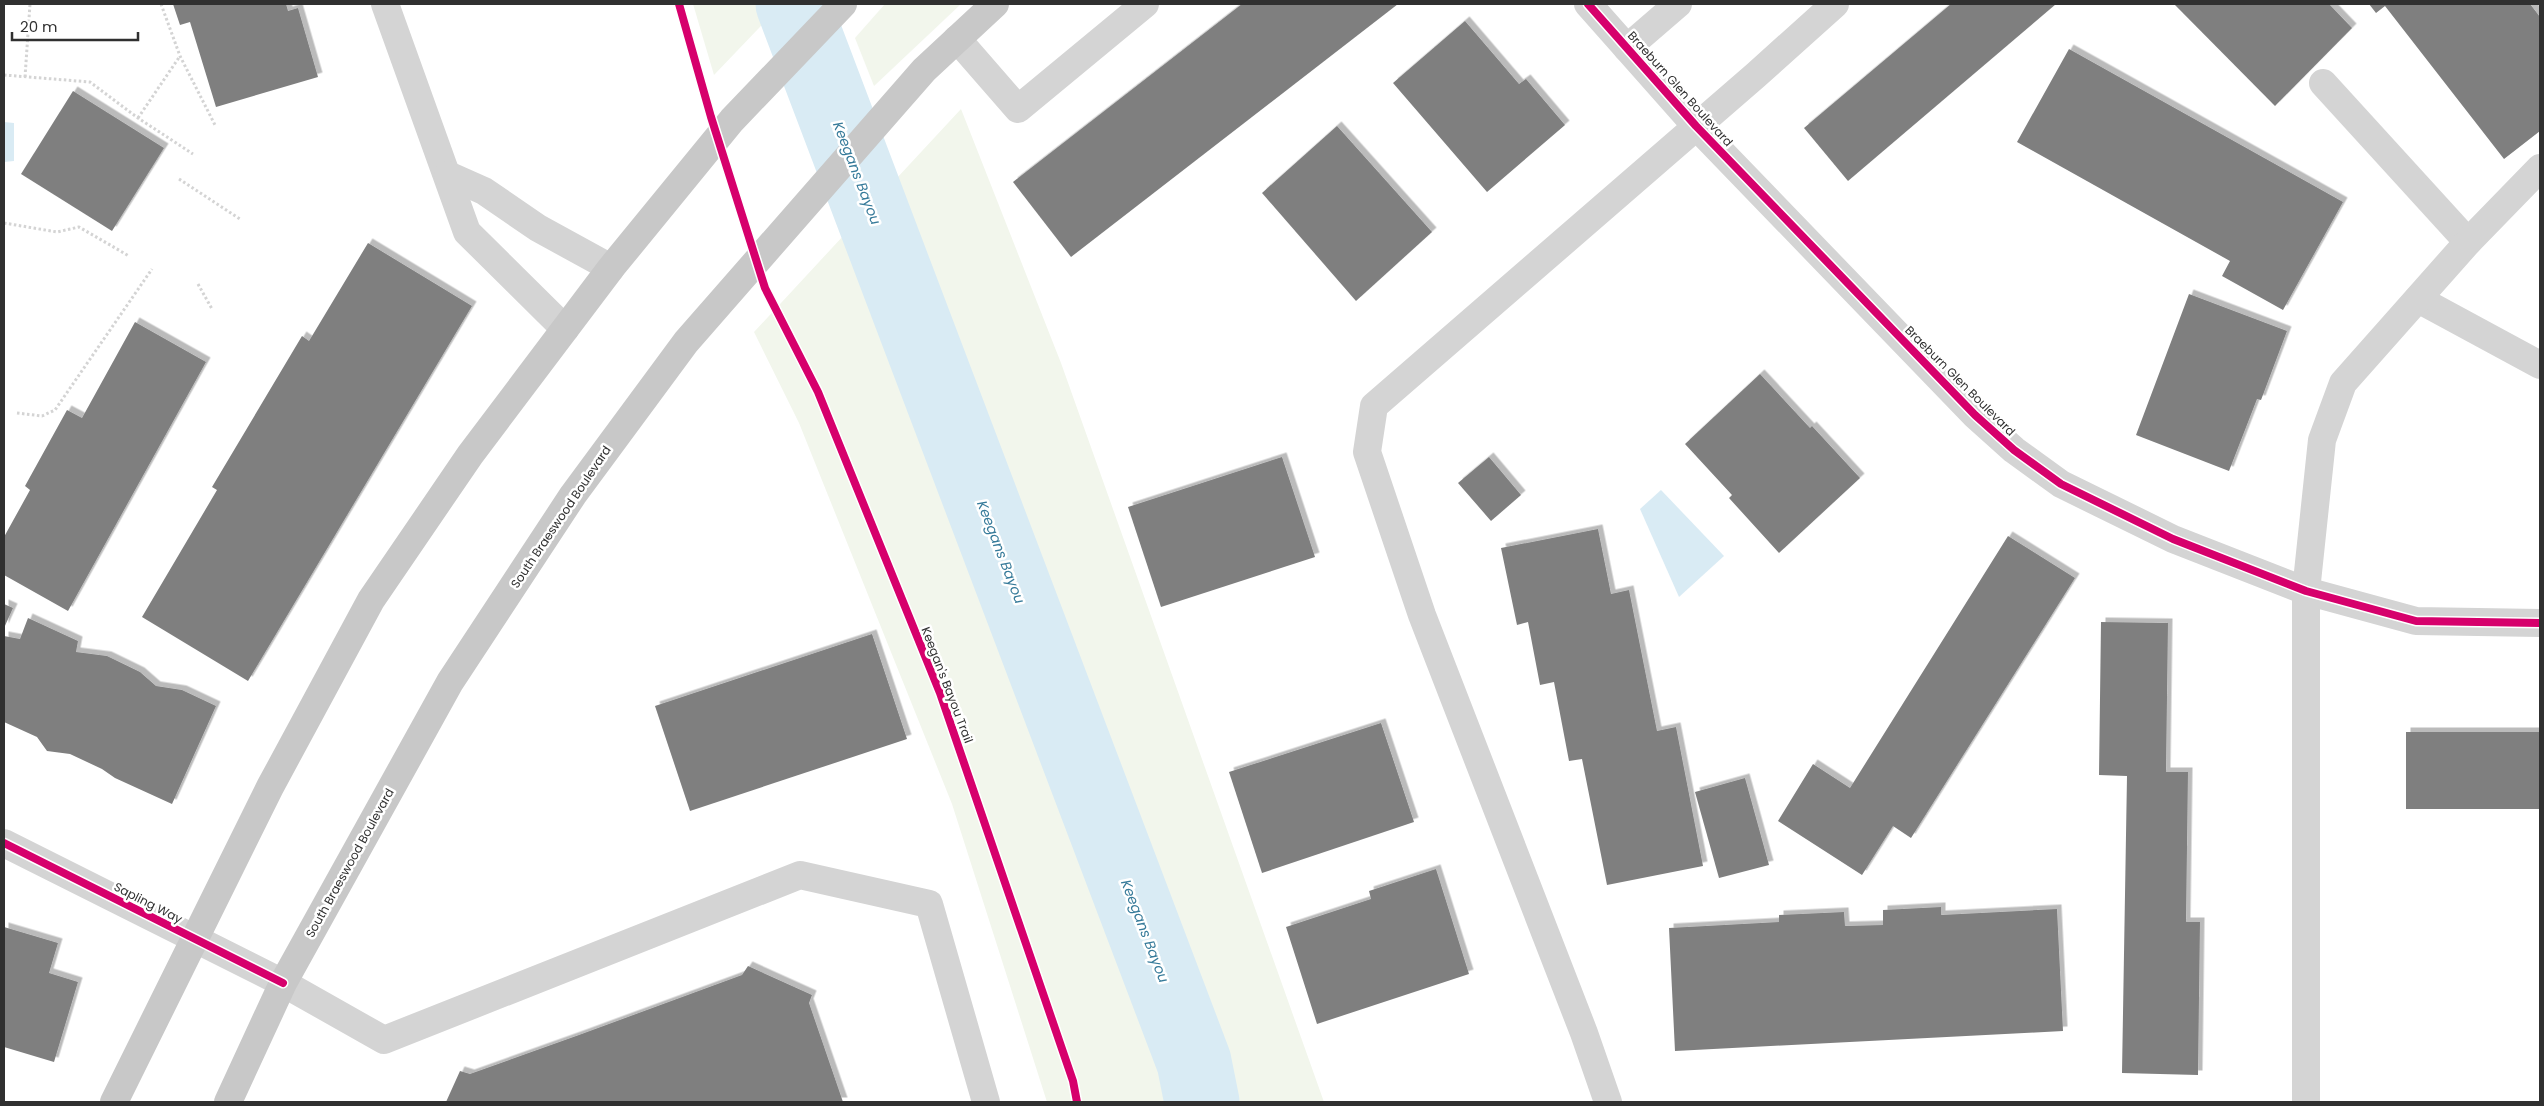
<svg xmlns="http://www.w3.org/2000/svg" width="2544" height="1106" font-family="Poppins,sans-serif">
<defs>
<filter id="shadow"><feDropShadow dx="4.5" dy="-4.5" stdDeviation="0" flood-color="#0004"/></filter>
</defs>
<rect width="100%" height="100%" fill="#fff"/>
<g fill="#f2f6ec">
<path d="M693,4h89l-68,71z"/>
<path d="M885,4h76l-87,82 -19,-48z"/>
<path d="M961,109l100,254 263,739h-277l-95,-298 -153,-381 -45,-91z"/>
</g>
<g fill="#d9ebf4">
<path d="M4,122l10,1v38l-10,1z"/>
<path d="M1661,490l63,66 -45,41 -39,-88z"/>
</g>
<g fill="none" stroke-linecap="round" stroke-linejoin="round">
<path stroke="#d9ebf4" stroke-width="75" d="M793,4l401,1058 8,40"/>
</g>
<g fill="#7f7f7f" filter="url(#shadow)">
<path d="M173,4h113l2,7 10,-3 20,69 -102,30 -26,-85 -10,3z"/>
<path d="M1242,4h156l-327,253 -58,-75z"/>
<path d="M1951,4h105l-208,177 -44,-53z"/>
<path d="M2174,4h155l23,24 -77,78z"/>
<path d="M2369,4h161l10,13v114l-36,28 -119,-153 -9,7z"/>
<path d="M1465,21l54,63 7,-5 39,46 -78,67 -94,-109z"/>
<path d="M2069,49l274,153 -60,108 -61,-34 8,-15 -213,-119z"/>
<path d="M73,91l91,57 -52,83 -91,-57z"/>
<path d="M1337,126l95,106 -76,69 -94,-108z"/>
<path d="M368,243l104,63 -224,375 -106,-64 75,-127 -5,-3 90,-151 7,5z"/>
<path d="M2189,294l98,37 -26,69 -4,-1 -28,72 -93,-36z"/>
<path d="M135,322l71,40 -138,249 -64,-36v-38l26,-47 -5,-4 42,-76 15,8z"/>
<path d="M1760,374l50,54 2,-2 48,52 -81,75 -50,-55 3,-3 -47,-51z"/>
<path d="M1282,457l33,100 -154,50 -33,-100z"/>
<path d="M1489,457l32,38 -30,26 -33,-38z"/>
<path d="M1598,529l13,65 18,-4 28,141 19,-4 27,139 -96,19 -25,-126 -13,2 -15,-79 -14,3 -12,-63 -11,3 -16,-77z"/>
<path d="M2008,536l67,42 -164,260 -18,-12 -31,49 -84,-54 35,-57 37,24z"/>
<path d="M4,604l9,4 -9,20z"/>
<path d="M28,618l50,23 -2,11 31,4 33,16 16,14 26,4 34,16 -44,98 -57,-26 -13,-9 -32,-15 -23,-3 -10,-14 -33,-15v-86l16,3z"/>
<path d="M2101,622l67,1 -2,149h22l-2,150h14l-2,153 -76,-2 5,-297 -28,-1z"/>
<path d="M872,634l35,105 -217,72 -35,-105z"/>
<path d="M1381,723l33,99 -152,51 -33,-101z"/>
<rect x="2406" y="732" width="134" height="77"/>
<path d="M1745,778l24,87 -50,13 -24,-86z"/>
<path d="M1436,869l33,105 -152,50 -31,-97 85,-28 -2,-8z"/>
<path d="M1941,907v8l116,-6 6,122 -388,20 -6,-123 110,-6v-7l65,-3 1,14 38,-1v-15z"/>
<path d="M4,927l54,16 -9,30 29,9 -24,80 -50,-15z"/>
<path d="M748,966l64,29 -3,8 34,99h-397l14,-31 10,3 109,-39 163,-60z"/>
</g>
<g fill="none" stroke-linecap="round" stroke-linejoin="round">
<g stroke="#d4d4d4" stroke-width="3" stroke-dasharray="2.5 2.5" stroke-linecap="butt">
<path d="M161,4l19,52 35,69"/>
<path d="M4,75l86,7 48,36 55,36"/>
<path d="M25,77l5,-73"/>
<path d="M138,118l42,-62"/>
<path d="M179,179l61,40"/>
<path d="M730,179l13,42"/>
<path d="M4,223l53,9 22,-5 50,29"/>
<path d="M198,284l14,25"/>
<path d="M17,413l25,3 13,-6 97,-141"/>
</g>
<g stroke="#d4d4d4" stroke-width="28">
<path d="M385,4l82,228 98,97"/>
<path d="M1588,4l108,122 279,289 39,35 47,34 112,55 133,52 110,30 124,2"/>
<path d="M957,39l61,70 127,-105"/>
<path d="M1627,48l51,-44"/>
<path d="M2323,83l145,159"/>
<path d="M448,175l36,16 54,37 73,40"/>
<path d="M2418,299l122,66"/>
<path d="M4,843l279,140 101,57 416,-165 129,29 57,198"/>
<path d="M1608,1102l-24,-69 -162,-418 -55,-163 7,-46 382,-331 79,-71"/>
<path d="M2306,1102v-511l16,-151 21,-57 125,-141 72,-74"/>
</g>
<g stroke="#c8c8c8" stroke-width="28">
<path d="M114,1102l156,-315 101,-187 99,-145 141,-187 121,-148 111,-116"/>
<path d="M228,1102l55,-119 167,-301 123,-187 113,-153 238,-272 71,-66"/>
</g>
<defs>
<g id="cycleway">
<path d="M679,4l32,113 54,171 53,104 122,301 133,388 4,21"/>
<path d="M1588,4l108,122 279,289 39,35 47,34 112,55 133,52 110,30 124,2"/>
<path d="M4,843l279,140"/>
</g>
</defs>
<use href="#cycleway" stroke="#fff" stroke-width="11"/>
<use href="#cycleway" stroke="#d6006c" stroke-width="8"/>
</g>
<g text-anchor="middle" stroke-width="5" stroke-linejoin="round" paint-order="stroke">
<g font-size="12" fill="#303030" stroke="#fff">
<text transform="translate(1680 89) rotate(48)" y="4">Braeburn Glen Boulevard</text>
<text transform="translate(1960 381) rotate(45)" y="4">Braeburn Glen Boulevard</text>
<text transform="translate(561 517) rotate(-56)" y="4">South Braeswood Boulevard</text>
<text transform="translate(947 685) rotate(69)" y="4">Keegan's Bayou Trail</text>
<text transform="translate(350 863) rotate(-61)" y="4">South Braeswood Boulevard</text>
<text transform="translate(148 903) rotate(27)" y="4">Sapling Way</text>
</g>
<g font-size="14" font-style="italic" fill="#377b9a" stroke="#fff">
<text transform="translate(857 173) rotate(69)" y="5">Keegans Bayou</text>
<text transform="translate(1001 552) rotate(69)" y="5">Keegans Bayou</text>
<text transform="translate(1145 931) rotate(69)" y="5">Keegans Bayou</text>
</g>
</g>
<rect width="2544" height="1106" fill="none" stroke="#303030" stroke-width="10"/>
<path d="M12 32v8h126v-8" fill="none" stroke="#303030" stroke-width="2.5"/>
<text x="20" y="32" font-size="15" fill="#303030" stroke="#ffffff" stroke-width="4" paint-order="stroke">20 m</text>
</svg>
